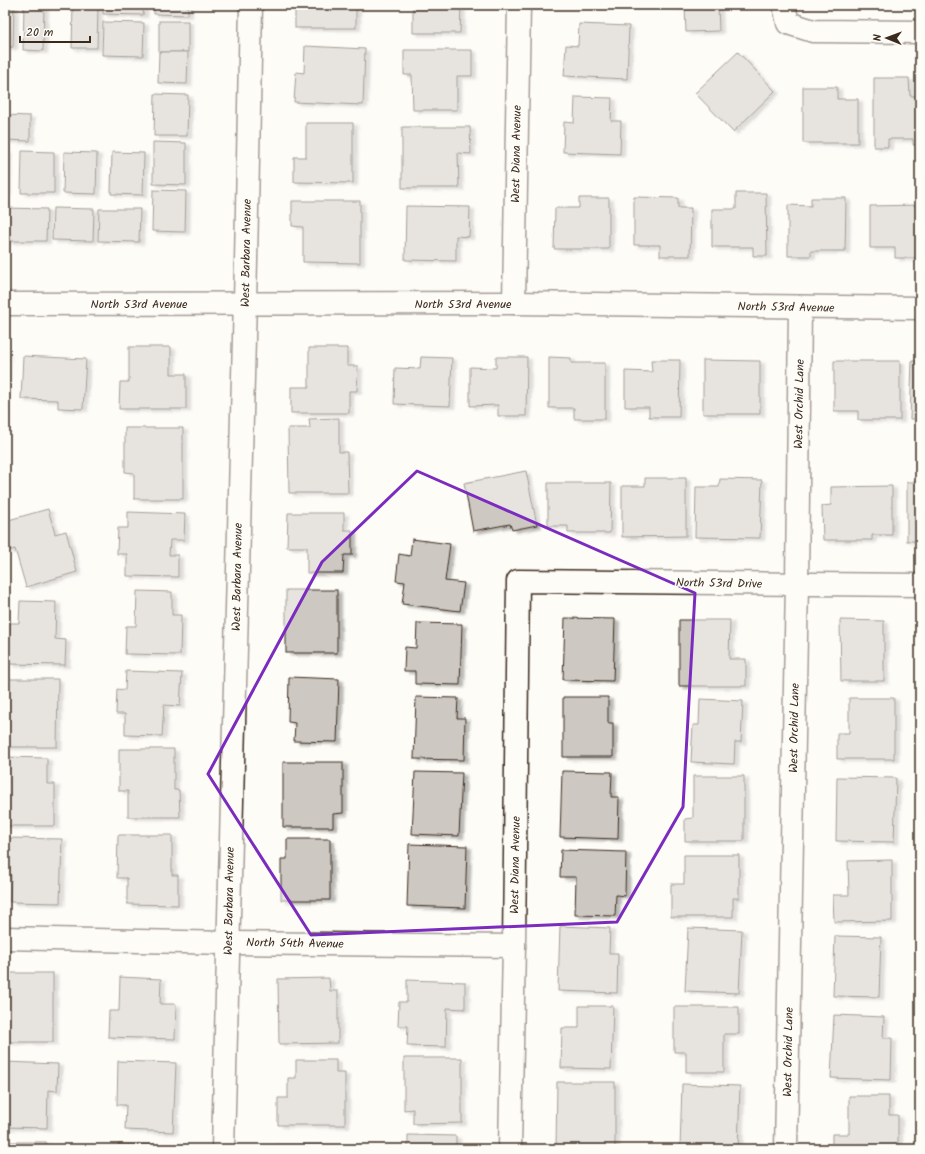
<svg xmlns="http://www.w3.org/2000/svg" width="925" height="1154" font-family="Kalam,sans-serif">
<defs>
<filter id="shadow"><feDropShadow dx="4.5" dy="2.5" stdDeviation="1" flood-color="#0004"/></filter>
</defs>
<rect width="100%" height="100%" fill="#fdfcf7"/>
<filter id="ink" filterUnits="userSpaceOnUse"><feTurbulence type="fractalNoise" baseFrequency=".025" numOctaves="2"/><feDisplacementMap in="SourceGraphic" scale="8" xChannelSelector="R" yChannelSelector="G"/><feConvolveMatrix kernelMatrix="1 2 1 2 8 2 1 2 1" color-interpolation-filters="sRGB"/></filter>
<g filter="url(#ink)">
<g fill="#cdc8c2" stroke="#3b2a1e" filter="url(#shadow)">
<path d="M5,5h9l-1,42h-8z"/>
<path d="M24,5h20l-1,46 -20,-1z"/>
<path d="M73,5h25l-1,43h-25z"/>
<path d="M103,5h41l-1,10 -40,-1z"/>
<path d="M154,5h34v10l-34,-1z"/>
<rect x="295" y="5" width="61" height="23"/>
<path d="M413,5h48l-1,28h-47z"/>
<path d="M671,5h47l1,26 -33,1 -1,-25h-14z"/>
<rect x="159" y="21" width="29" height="31"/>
<path d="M103,22l41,1 -1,33 -41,-1z"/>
<path d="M579,24l50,2 -2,53 -63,-3 2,-31 12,1z"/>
<path d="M305,46l60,3 -2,56 -69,-3 2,-30 8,1z"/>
<path d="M404,50h68v26h-15v34h-44l-1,-35h-8z"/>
<path d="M159,52h29l-1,32 -29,-1z"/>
<path d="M738,52l37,39 -42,41 -38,-39z"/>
<path d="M874,78h35l1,18h10v49h-7v-6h-25v8h-14z"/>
<path d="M803,87h34v12h21v44h-55z"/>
<path d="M155,94l33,1 -1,41h-33z"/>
<path d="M575,97l37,1 -1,23h10l-1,33 -57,-2 1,-30 10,1z"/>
<path d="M5,115l25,1v25l-25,-1z"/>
<path d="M306,123h47v60l-59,-1v-25h12z"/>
<path d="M402,127h68l1,27 -13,-1 1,35h-57z"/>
<path d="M153,142l33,1v42l-33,-1z"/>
<path d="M5,151h2l-1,42h-1z"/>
<path d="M22,151l32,1v41h-33z"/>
<path d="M64,152l33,1 -1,41 -33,-1z"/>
<path d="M112,152l32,1 -1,42 -32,-1z"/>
<path d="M153,190l33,1 -1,41 -33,-1z"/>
<path d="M736,193h30l1,63h-14v-9h-41v-38h24z"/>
<path d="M634,197l44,1v10h13l-1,48h-30v-11h-26z"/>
<path d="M579,198h30v51h-55l1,-41h24z"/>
<path d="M811,198h35l-1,53h-34v5h-23v-51l23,1z"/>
<path d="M292,201h68v62l-57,-1v-35l-11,-1z"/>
<path d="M920,205v53h-25v-10h-25v-42z"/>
<path d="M406,206l64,1 -1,30 -13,-1v25l-51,-1z"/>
<path d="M5,208l42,1 -1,32h-41z"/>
<path d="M53,208l41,1 -1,32 -41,-1z"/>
<path d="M99,209h41l-1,33 -41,-1z"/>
<path d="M129,347h42v27h15v35h-67l1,-27h9z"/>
<path d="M309,348h38v18h11l-1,25h-8v22h-58v-26h18z"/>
<path d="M5,352h1l-1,35z"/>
<path d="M23,356l63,3 -3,50 -25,-1v-8l-37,-1z"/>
<path d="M421,357l31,1 -2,48 -56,-2 1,-36 25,1z"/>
<path d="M496,357h31l-1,59h-28v-11l-28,1v-39l26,1z"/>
<path d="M549,357l22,1v5h34v56h-31v-11h-25z"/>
<path d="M651,360h29l-1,57h-30v-10h-24v-36l27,1z"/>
<path d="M703,360l57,1v53h-57z"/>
<path d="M834,361h66v59h-42v-9h-24z"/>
<path d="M912,361h8v58h-10z"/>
<path d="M339,418v34h8l1,41h-59l-1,-65h22l-1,-9z"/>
<path d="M125,428h58v71h-49v-26l-9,-1z"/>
<path d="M526,471l11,54 -25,5 -2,-6 -37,7 -9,-48z"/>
<path d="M645,478h41v58l-64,1v-51h23z"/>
<path d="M720,479l42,1 -2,58 -65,-1 1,-50h23z"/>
<rect x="907" y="482" width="13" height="59"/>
<path d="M548,483h63l-1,50h-42v-7h-20z"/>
<path d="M892,486v49h-20v5h-49l-1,-34 9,-1v-18z"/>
<path d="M48,509l7,25 11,-3 11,41 -51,15 -11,-38 -8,2 -2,-8v-22z"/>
<path d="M128,512l57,2 -1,26h-14l-1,15h9v22l-51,-1v-22h-10l1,-26h10z"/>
<path d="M288,513h56v17h8v25h-8l-1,18h-36v-26h-20z"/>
<path d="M412,539l38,5 -5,37 19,2 -4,28 -58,-7 3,-22 -9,-1 3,-27 11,2z"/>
<rect x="286" y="590" width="51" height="63"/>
<path d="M137,591l35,1v23h9l-1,40 -55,-1 1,-28h10z"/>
<path d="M20,601l36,1 -1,37 11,1 -1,25 -56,-1 1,-41h9z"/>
<path d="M565,618l50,1 -2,62 -50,-1z"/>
<path d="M679,620h51l-1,39h17v27h-67z"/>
<path d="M840,620l44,1v60h-43z"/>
<path d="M417,623l45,1 -2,61 -45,-1v-13h-11l1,-24 11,1z"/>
<path d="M126,671l56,2 -2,33 -16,-1 -2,31 -37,-1v-21h-9l1,-25 8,1z"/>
<path d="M289,677l50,2 -2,63 -43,-1 1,-18 -7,-1z"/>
<path d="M5,679h53l-1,68h-52z"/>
<path d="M416,697l42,1 -1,20h8l-1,42 -50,-1z"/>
<path d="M563,697h45v26h5v34h-50z"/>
<path d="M849,698h45v61h-57v-26h12z"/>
<path d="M700,699l43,2 -2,41h-6l-1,22 -43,-2 2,-37h6z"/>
<path d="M119,749h55v41h5l1,27h-52v-26h-9z"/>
<path d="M5,757l42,1v26h8v42h-50z"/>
<path d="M283,762h60v51l-10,1v13h-50z"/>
<path d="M562,771l50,1 -1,25h8l-1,42 -58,-2z"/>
<path d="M415,772l47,1 -3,63 -47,-2z"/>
<path d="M693,776h51v65h-59v-22l8,-1z"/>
<path d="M837,777l59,1 -2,64 -58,-1z"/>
<path d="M118,835h54v40h6v30l-51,-1v-26h-10z"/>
<path d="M5,838l57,1 -2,64 -50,-1 1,-27 -6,-1z"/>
<path d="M287,839h43v61h-49v-41h6z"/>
<path d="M409,844l58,2 -2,62 -58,-2z"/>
<path d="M561,850l65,2 -1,44 -9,-1 -1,21 -40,-1 1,-38h-16z"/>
<path d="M684,855h55v43h-6v19h-62v-33h13z"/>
<path d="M892,860v61l-58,1 -1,-27h16l-1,-34z"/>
<path d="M560,926l50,2 -1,25h9l-1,40 -59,-2z"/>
<path d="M688,928l54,2 -3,63 -54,-2z"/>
<path d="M835,936l46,1 -2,60 -46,-1z"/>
<rect x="5" y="973" width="48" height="69"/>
<path d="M120,977l41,2 -1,25h16l-1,35 -67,-2 1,-26h10z"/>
<path d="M329,978l1,13h8v52l-59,1 -1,-65z"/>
<path d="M407,980l58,2v27l-18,-1 -1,39 -39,-1 1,-20h-10l1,-24h8z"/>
<path d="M579,1006h34l-2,63 -50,-1 1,-40h17z"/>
<path d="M674,1007h65v27h-15v38h-38v-20h-12z"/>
<path d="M834,1015l50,2 -1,21h9l-1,42 -60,-2z"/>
<path d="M404,1058h58v65l-49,1v-15l-9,1z"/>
<path d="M296,1060h40v13h9v52h-67v-27h10v-20h8z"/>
<path d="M118,1061l58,2 -3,69 -48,-2 1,-25h-9z"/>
<path d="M5,1062l53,2 -1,27 -9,-1 -1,38 -41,-1 1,-30h-2z"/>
<path d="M557,1082h58v65h-59z"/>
<path d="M682,1084l58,2 -2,63h-58z"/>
<path d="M849,1096h40v19h9v34h-66v-15h17z"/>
<path d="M408,1135l48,1v13h-48z"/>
<rect x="5" y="1142" width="41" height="7"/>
<path d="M118,1144l54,1v4h-54z"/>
<rect x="277" y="1145" width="50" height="4"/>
</g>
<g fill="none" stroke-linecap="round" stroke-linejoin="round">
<defs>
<g id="minor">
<path d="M784,5l4,18 25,8 107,1"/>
<path d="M514,303l5,-298"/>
<path d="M5,938l223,5 286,3"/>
<path d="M223,1149l23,-888 5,-256"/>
<path d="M510,1149l4,-203 4,-365 402,4"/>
<path d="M786,1149l11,-565 3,-277"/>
</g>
<path id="tertiary" d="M5,304l509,-1 406,5"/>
</defs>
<use href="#minor" stroke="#3b2a1e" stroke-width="25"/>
<use href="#tertiary" stroke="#3b2a1e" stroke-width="25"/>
<use href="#minor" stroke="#fdfcf7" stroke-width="22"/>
<use href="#tertiary" stroke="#fdfcf7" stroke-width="22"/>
</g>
</g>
<path d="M0 0H925V1154H0ZM417,471l278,122 -12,214 -66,115 -306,13 -103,-161 114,-212z" fill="#fdfcf7" fill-opacity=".55" fill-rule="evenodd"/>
<path fill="none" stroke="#7b2cbf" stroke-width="3" stroke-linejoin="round" d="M417,471l278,122 -12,214 -66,115 -306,13 -103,-161 114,-212z"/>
<g text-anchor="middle" stroke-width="3.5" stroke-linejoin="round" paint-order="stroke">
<g font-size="12" fill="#3b2a1e" stroke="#fdfcf7">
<text transform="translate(516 154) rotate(-89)" y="4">West Diana Avenue</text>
<text transform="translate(246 253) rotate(-89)" y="4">West Barbara Avenue</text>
<text x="139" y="308">North 53rd Avenue</text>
<text x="463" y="308">North 53rd Avenue</text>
<text transform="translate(786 307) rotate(1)" y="4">North 53rd Avenue</text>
<text transform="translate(799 404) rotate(-89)" y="4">West Orchid Lane</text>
<text transform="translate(237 577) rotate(-89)" y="4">West Barbara Avenue</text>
<text transform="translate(719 583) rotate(1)" y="4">North 53rd Drive</text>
<text transform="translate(794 728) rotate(-89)" y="4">West Orchid Lane</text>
<text transform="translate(515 865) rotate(-89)" y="4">West Diana Avenue</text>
<text transform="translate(229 901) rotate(-89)" y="4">West Barbara Avenue</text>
<text transform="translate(295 943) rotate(1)" y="4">North 54th Avenue</text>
<text transform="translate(788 1052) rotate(-89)" y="4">West Orchid Lane</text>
</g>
</g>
<rect width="925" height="1154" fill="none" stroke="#fdfcf7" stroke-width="20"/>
<rect x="10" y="10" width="905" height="1134" fill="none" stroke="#3b2a1e" stroke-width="1.5" filter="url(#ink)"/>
<g transform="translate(887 38) rotate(271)" stroke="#fdfcf7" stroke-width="3" paint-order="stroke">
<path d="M0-3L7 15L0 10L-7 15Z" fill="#3b2a1e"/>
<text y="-6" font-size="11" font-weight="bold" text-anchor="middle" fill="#3b2a1e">N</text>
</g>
<path d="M20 36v6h70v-6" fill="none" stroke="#3b2a1e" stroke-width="2"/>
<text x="26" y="36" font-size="12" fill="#3b2a1e" stroke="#fdfcf7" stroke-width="3" paint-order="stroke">20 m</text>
</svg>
